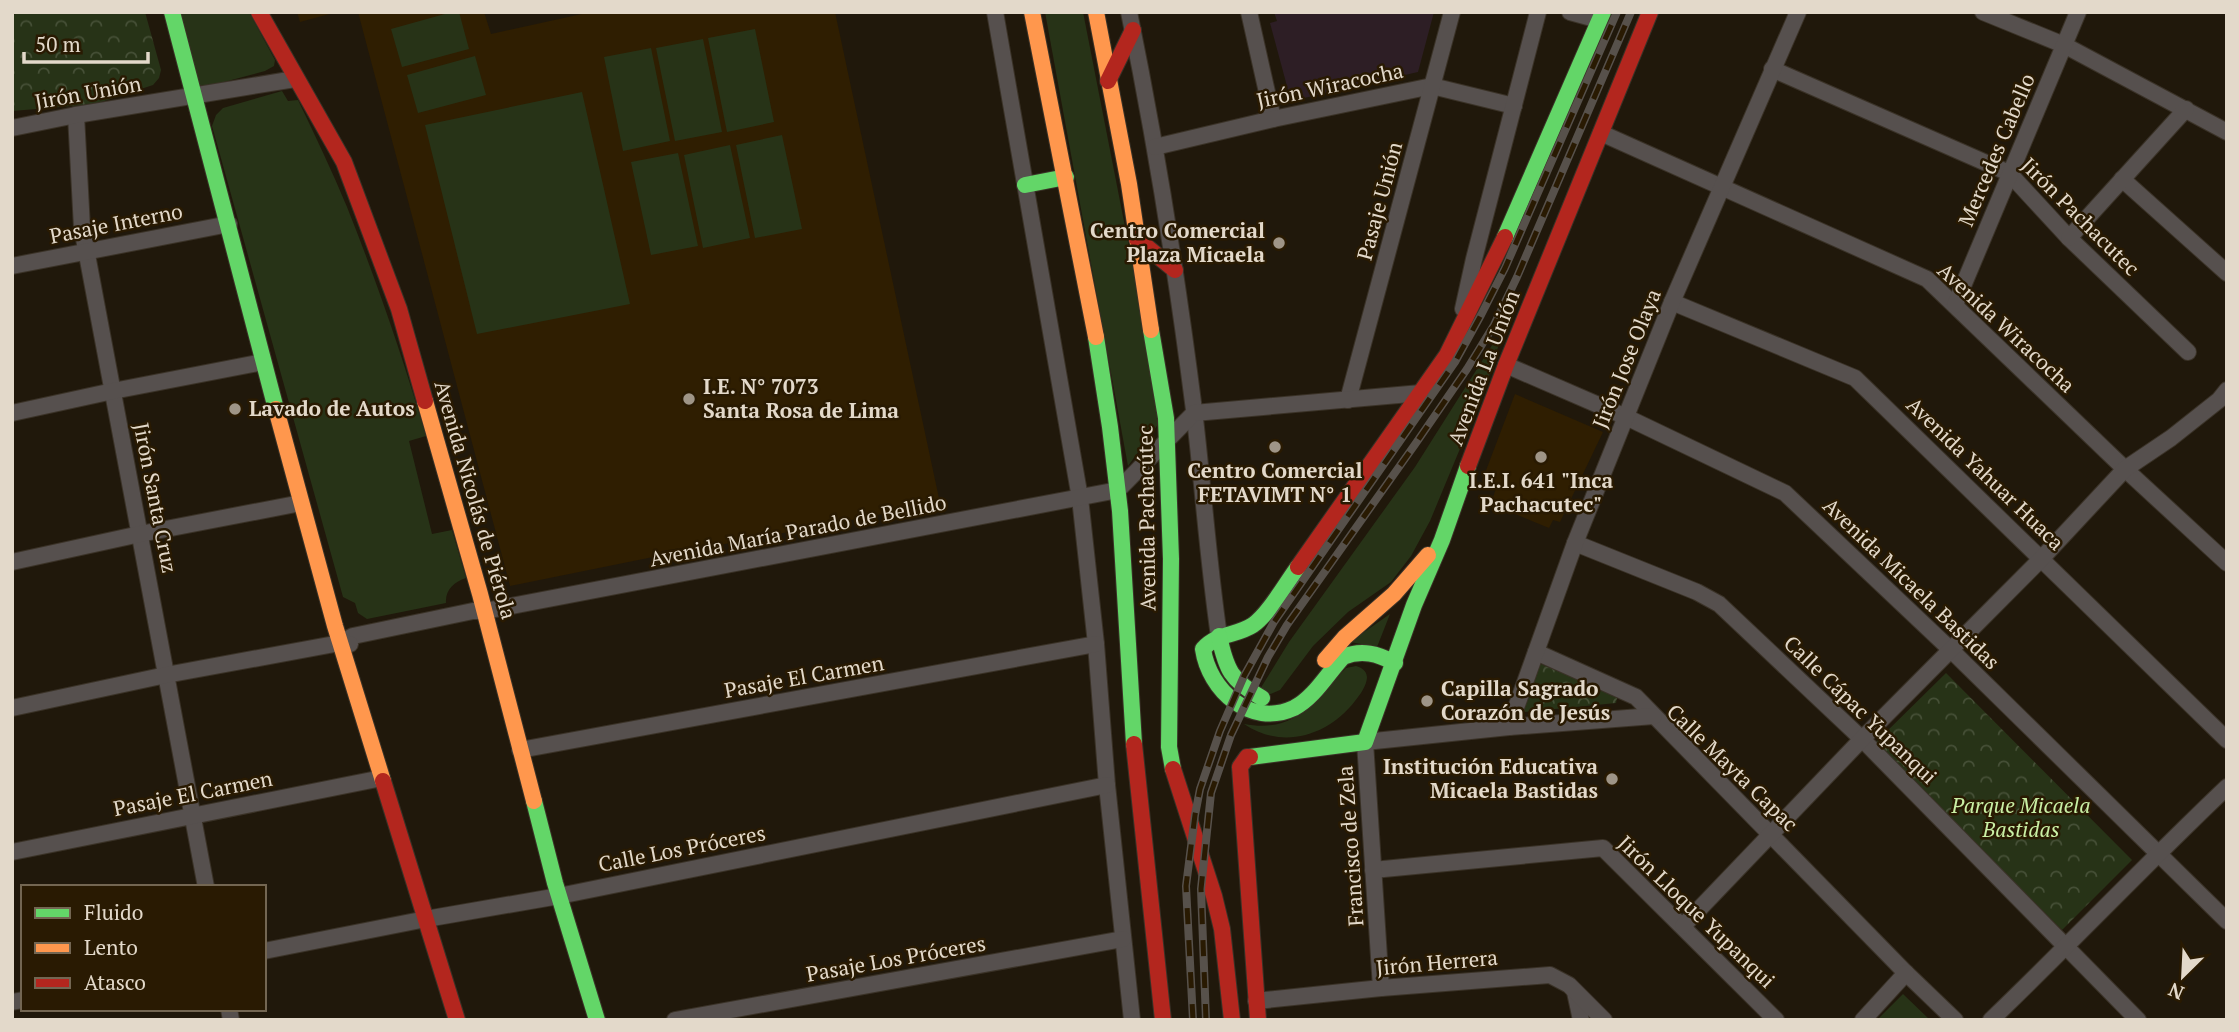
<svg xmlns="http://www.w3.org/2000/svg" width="2239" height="1032" font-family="'PT Serif',serif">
<defs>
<pattern id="forest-crowns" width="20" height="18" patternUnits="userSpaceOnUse" patternTransform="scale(1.75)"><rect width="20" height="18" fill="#273317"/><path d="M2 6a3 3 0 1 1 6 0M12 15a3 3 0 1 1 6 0" fill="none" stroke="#465037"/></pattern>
</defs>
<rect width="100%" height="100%" fill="#20180b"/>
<path fill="#2d1e25" d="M1274,12h160l-16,60 -127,29 -21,-78 7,-2z"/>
<g fill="#2f1e01">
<path d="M297,12h40l-37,10z"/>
<path d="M358,12h126l7,22 100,-22h244l105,491 -252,48 -6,-3 -20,3 -4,5 -148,30z"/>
<path d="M1515,394l88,38 -43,90 -7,-2 -4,8 -58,-24 5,-16 -14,-7z"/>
</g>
<g fill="#273317">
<path d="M179,12h70l26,48 -1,6 -9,5 -60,16 -6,-2z"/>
<path d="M452,12h7l10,37 -67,18 -11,-38z"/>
<path d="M1045,12h38l71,363 5,48 -31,43z"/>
<path d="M755,29l19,93 -47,10 -19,-94z"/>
<path d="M703,39l19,93 -47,9 -19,-93z"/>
<path d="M651,48l19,93 -47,10 -19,-94z"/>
<path d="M475,56l11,39 -68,18 -11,-38z"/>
<path d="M282,91l6,10 10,-1c17,35 34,71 49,107 30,75 56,151 79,229l-17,5 23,93 20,-4 14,48c-12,4 -21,12 -20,25l-79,16 -9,-6 -3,-10 -12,-6 -131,-471 4,-11 7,-7z"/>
<path d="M582,92l48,212 -153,30 -52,-209z"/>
<path d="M782,135l20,94 -47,9 -19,-93z"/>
<path d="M730,145l20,93 -47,10 -19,-93z"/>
<path d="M678,153l20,93 -47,9 -20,-93z"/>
<path d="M1494,342h3l2,2 -13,42 -56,135 -19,35 -20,26 -43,30 -35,34 -33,44 -12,5 -11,-1 32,-52 126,-175z"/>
<path d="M1390,614l-13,33 -27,-5z"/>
<path d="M1356,666c6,2 10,4 11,11 0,8 -7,18 -12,24 -27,35 -73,49 -111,23 52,10 70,-23 102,-56z"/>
<path d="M1903,994l27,26h-53z"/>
</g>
<g fill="url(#forest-crowns)">
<path d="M16,12h129l16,58 -2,8 -6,7 -58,19 -83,7v-93z"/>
<path d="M1536,662l74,31 7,5 -1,5 -93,9z"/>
<path d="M1946,673l186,187 -70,70 -187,-187z"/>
</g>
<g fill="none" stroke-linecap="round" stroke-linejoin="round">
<defs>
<g id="street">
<path d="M995,12l85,486 16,146 11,141 25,235"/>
<path d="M1129,12c27,132 48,264 65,398 9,75 14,151 25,226"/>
<path d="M1249,12l24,107"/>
<path d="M1570,12l29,8"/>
<path d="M1983,12l81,33 163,87"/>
<path d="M1772,69l237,104 60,65 119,114"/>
<path d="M76,115l6,113 124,659"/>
<path d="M12,128l64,-13 219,-36"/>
<path d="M1601,133l326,146 198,190 102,94"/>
<path d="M1155,147l118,-28 159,-33 82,20"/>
<path d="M2122,179l105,94"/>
<path d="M2069,238l117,-129"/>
<path d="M12,266l217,-42"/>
<path d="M1672,302l183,76 372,362"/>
<path d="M1955,305l123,-293"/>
<path d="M1463,309l11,-50 64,-247"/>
<path d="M1506,365l120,52 159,76 166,157 276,271"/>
<path d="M1348,400l104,-388"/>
<path d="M12,413l101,-22 150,-29"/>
<path d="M1575,543l122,49 22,12 143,135 276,281"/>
<path d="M12,562l128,-28 161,-31"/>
<path d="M340,643l13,-7 120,-25h12l633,-121 76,-77 227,-20"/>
<path d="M1536,652l100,45 270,276 49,47"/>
<path d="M12,708l154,-33 174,-32 10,1"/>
<path d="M1509,727l66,-184 97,-241 126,-290"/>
<path d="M520,750l576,-106"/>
<path d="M12,852l370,-74"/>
<path d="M1373,870l230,-22 173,172"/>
<path d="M1683,926l179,-187 180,-181 83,-89 46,-31 48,-38 8,-10"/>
<path d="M264,951l162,-32 133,-23 548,-111"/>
<path d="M1381,988l-16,-246 144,-15 145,-11"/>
<path d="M1575,992l6,28"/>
<path d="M1256,1001l125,-13 169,-13 19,10 35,35"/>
<path d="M12,1002l11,-2"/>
<path d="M229,1009l2,11"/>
<path d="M675,1020l448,-81"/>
<path d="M1863,1020l43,-47"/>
<path d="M1991,1020c80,-77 156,-157 236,-233"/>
</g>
<g id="fast">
<path d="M172,12l104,397"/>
<path d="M1025,185l41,-8"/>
<path d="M1505,237l98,-225"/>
<path d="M1151,330l15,88 5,141 -2,188 4,22"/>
<path d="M1096,337l14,90 10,84 14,233"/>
<path d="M1298,567c-12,16 -29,47 -45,58 -17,11 -36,8 -50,24 6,41 47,79 91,59 20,-10 34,-35 49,-51 19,-8 35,-3 52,6"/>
<path d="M1219,636c7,33 12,45 43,62"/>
<path d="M1250,757l115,-15 49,-137 28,-65 26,-74"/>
<path d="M534,801l21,82 42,137"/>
</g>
<g id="slow">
<path d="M1032,12l64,325"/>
<path d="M1096,12l33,172 22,146"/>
<path d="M425,401l55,193 54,207"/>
<path d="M276,409l59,217 48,155"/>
<path d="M1325,660l20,-23 49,-43 34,-39"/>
</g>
<g id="jam">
<path d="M259,12l85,150 55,147 26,92"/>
<path d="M1108,81l25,-51"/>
<path d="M1137,239l38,31"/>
<path d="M1468,466l38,-101 144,-353"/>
<path d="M1298,567l149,-212 58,-118"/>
<path d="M1134,744l29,276"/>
<path d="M1250,757h-3l-7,10 18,253"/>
<path d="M1173,769l41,127 8,33 10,91"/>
<path d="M383,781l74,239"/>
</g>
</defs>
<use href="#street" stroke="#3a3227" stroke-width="18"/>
<use href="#fast" stroke="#3a3227" stroke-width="18"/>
<use href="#slow" stroke="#3a3227" stroke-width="18"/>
<use href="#jam" stroke="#3a3227" stroke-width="18"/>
<use href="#street" stroke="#56504e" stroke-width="16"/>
<use href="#fast" stroke="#63d668" stroke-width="16"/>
<use href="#slow" stroke="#ff974d" stroke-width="16"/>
<use href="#jam" stroke="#b3261e" stroke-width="16"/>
<defs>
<g id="rail">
<path d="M1193,1020l-7,-134 9,-71 5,-26 20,-58 24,-55 30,-54 181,-260 26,-47 24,-47 112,-256"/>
<path d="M1206,1020l-5,-131 10,-96 20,-58 37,-78 19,-32 129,-182 51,-74 27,-44 23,-48 114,-265"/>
</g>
</defs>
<use href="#rail" stroke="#57514b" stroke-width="8"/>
<use href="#rail" stroke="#291a02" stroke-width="5" stroke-dasharray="16" stroke-linecap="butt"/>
</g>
<g fill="#9f9587" stroke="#291a02" stroke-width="2.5">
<circle cx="1279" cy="243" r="7"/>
<circle cx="689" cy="399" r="7"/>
<circle cx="235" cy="409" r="7"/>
<circle cx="1275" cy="447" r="7"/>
<circle cx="1541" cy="457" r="7"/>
<circle cx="1427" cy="701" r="7"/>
<circle cx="1612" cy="779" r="7"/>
</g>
<g text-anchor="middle" stroke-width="5" stroke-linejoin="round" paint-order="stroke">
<g font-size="21" fill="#e3d9ca" stroke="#291a02">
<text transform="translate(1330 86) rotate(-12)" y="7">Jirón Wiracocha</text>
<text transform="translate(88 93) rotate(-10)" y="7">Jirón Unión</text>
<text transform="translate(1997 150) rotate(-67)" y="7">Mercedes Cabello</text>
<text transform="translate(1380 201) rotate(-75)" y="7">Pasaje Unión</text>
<text transform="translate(2080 217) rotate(45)" y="7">Jirón Pachacutec</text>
<text transform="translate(116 224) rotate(-11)" y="7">Pasaje Interno</text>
<text transform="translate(2006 328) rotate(43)" y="7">Avenida Wiracocha</text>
<text transform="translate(1627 359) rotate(-68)" y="7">Jirón Jose Olaya</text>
<text transform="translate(1484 368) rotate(-69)" y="7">Avenida La Unión</text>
<text transform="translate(1985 474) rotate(44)" y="7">Avenida Yahuar Huaca</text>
<text transform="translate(155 498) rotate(79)" y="7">Jirón Santa Cruz</text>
<text transform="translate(475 500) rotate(74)" y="7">Avenida Nicolás de Piérola</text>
<text transform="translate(1147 518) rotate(-91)" y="7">Avenida Pachacútec</text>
<text transform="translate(798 531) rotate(-11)" y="7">Avenida María Parado de Bellido</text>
<text transform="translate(1911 584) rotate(44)" y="7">Avenida Micaela Bastidas</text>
<text transform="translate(804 677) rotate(-10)" y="7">Pasaje El Carmen</text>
<text transform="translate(1860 710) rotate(44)" y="7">Calle Cápac Yupanqui</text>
<text transform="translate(1732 768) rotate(44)" y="7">Calle Mayta Capac</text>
<text transform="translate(193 794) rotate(-11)" y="7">Pasaje El Carmen</text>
<text transform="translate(1351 846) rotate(-94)" y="7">Francisco de Zela</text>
<text transform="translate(682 849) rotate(-11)" y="7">Calle Los Próceres</text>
<text transform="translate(1696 912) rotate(44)" y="7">Jirón Lloque Yupanqui</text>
<text transform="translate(896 959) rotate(-10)" y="7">Pasaje Los Próceres</text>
<text transform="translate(1437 963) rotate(-5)" y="7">Jirón Herrera</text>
</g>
<g font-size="21" font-weight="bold" fill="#e3d9ca" stroke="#291a02" text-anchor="start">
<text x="1265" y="238" text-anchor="end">Centro Comercial<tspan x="1265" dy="24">Plaza Micaela</tspan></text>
<text x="703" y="394">I.E. N° 7073<tspan x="703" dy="24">Santa Rosa de Lima</tspan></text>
<text x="249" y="416">Lavado de Autos</text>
<text x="1275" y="478" text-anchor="middle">Centro Comercial<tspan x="1275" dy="24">FETAVIMT N° 1</tspan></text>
<text x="1541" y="488" text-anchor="middle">I.E.I. 641 "Inca<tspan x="1541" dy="24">Pachacutec"</tspan></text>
<text x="1441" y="696">Capilla Sagrado<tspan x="1441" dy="24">Corazón de Jesús</tspan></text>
<text x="1598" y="774" text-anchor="end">Institución Educativa<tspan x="1598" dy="24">Micaela Bastidas</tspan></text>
</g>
<g font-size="21" font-style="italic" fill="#caf0a5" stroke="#291a02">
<text x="2021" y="813">Parque Micaela<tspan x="2021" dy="24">Bastidas</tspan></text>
</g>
</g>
<rect width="2239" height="1032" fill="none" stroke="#e3d9ca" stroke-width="28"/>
<rect x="21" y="885" width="245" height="126" fill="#291a02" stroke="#736652" stroke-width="2"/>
<rect x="35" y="908" width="35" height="10" fill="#63d668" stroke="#736652" stroke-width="2"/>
<text x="84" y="920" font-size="21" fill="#e3d9ca">Fluido</text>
<rect x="35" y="943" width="35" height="10" fill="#ff974d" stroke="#736652" stroke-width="2"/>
<text x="84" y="955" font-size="21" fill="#e3d9ca">Lento</text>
<rect x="35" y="978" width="35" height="10" fill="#b3261e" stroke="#736652" stroke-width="2"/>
<text x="84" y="990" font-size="21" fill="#e3d9ca">Atasco</text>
<g transform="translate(2183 976) rotate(204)" stroke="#291a02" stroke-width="5" paint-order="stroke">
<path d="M0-5L12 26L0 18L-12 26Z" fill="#e3d9ca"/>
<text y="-10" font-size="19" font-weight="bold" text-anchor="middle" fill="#e3d9ca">N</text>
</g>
<path d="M24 52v10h124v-10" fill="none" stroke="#e3d9ca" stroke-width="3.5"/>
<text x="35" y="52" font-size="21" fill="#e3d9ca" stroke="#291a02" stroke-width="5" paint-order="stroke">50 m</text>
</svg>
